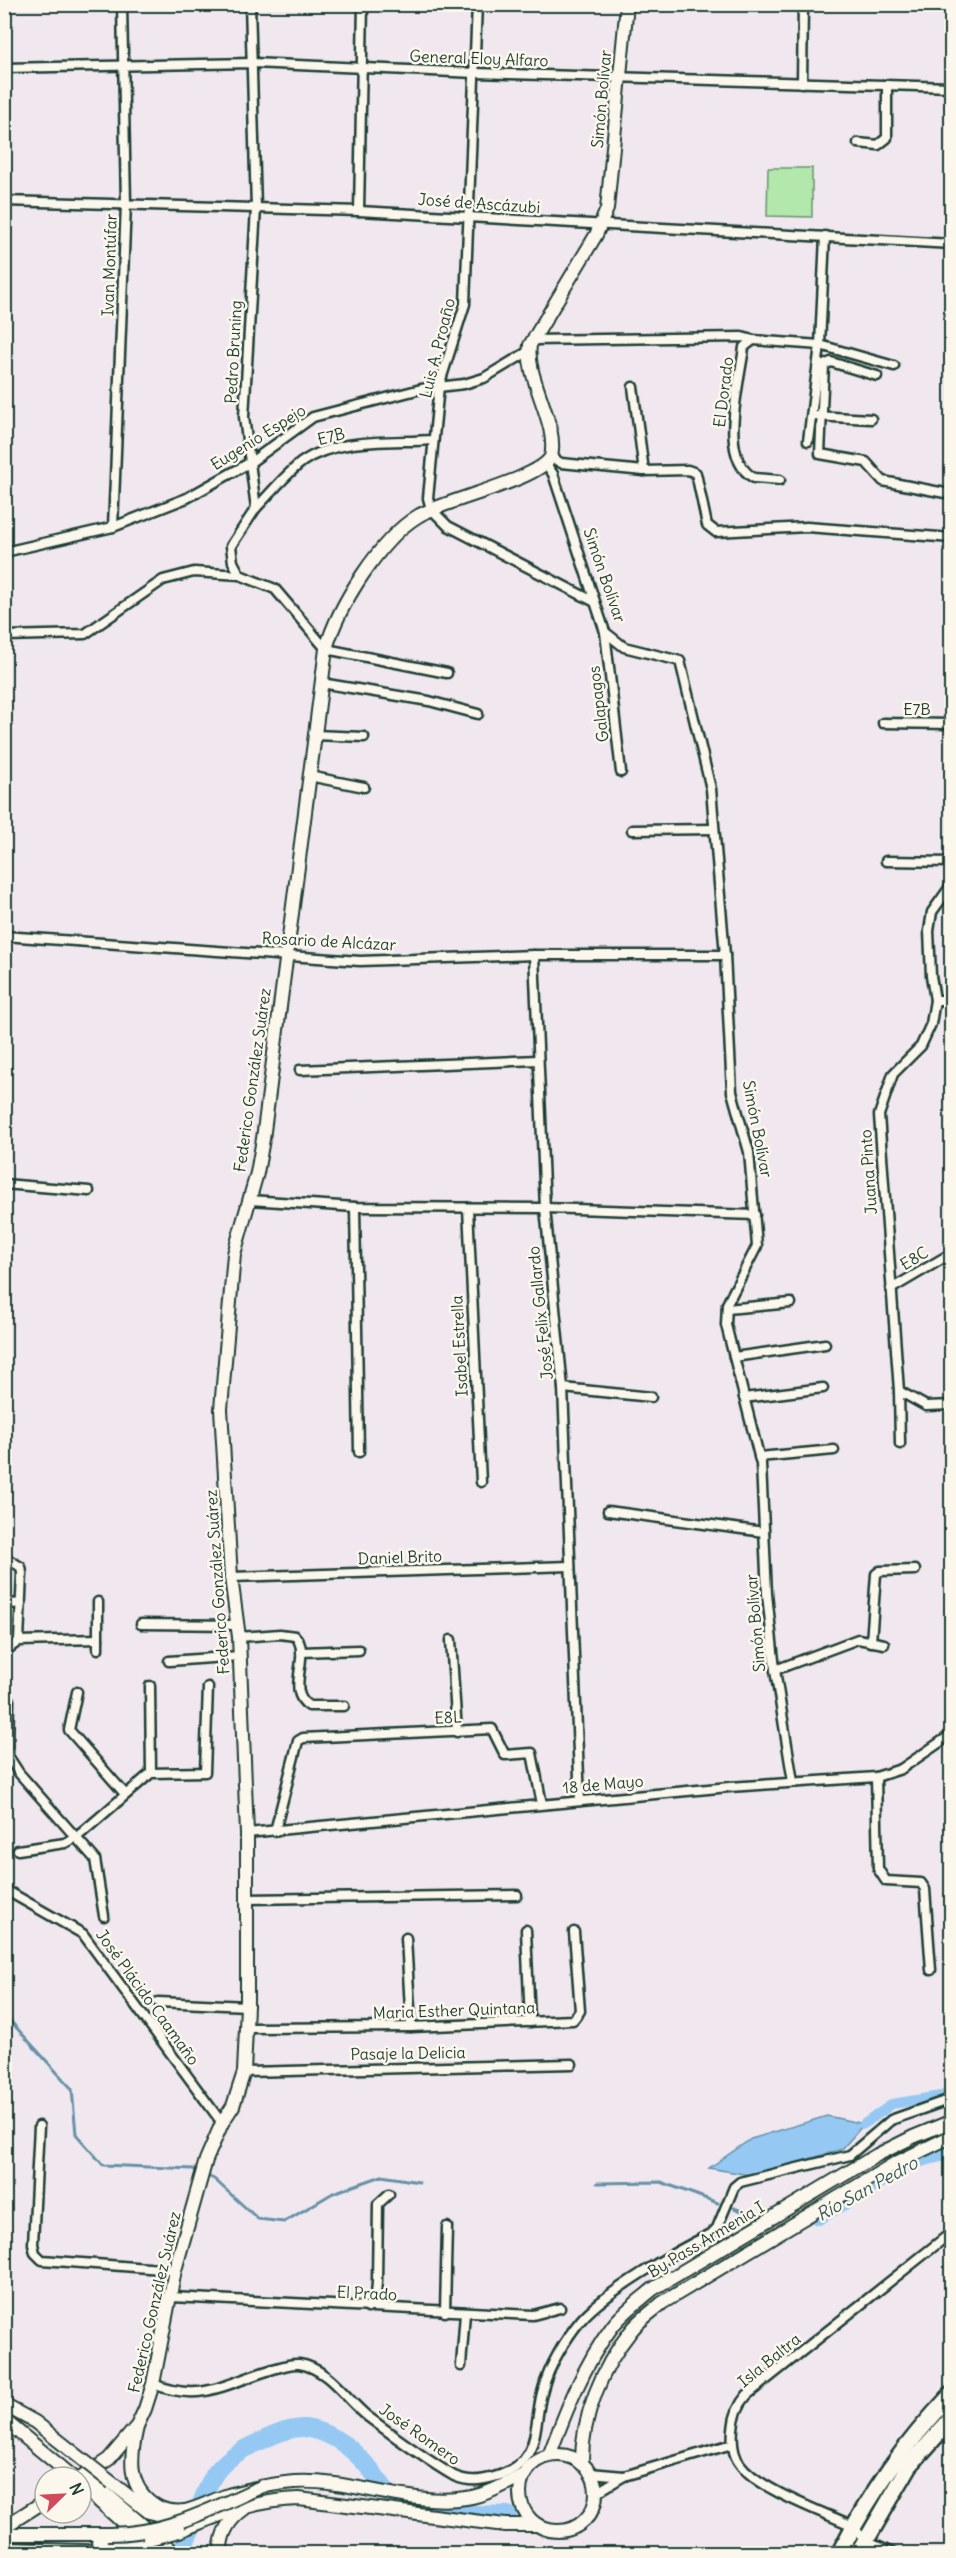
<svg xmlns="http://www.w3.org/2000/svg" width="956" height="2558" font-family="Delius,sans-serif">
<rect width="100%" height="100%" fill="#f1e8ef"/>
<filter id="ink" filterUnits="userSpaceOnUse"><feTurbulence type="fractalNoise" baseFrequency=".0167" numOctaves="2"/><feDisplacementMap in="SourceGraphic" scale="12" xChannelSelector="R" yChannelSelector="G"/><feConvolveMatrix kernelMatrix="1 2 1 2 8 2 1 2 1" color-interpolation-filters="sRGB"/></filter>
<g filter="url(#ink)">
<path fill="#b2e8ab" stroke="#689270" stroke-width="1.5" d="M768,168h44v49l-45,-1z"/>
<path fill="#95c9f3" stroke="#6691a7" stroke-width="1.5" d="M827,2116l37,8 -22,25 -87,27 -46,-8 42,-29z"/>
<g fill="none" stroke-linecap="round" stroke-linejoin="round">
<g stroke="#6691a7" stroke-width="3">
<path d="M4,2014l68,75 4,45 27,31 90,4 6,3"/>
<path d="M205,2175l9,4 44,40 26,3 49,-29 49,-17 37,6"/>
<path d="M597,2183l64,-1 57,21"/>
<path d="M734,2208l29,11"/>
</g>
<path stroke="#95c9f3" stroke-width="10" d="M864,2124l28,-20 60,-10"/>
<g stroke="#95c9f3" stroke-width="18">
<path d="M818,2216l95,-56 39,-10"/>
<path d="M178,2554c17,-24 21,-54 36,-79 11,-17 30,-27 47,-34 12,-6 31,-14 44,-13 42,6 67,42 89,73l46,12 68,2"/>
</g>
<defs>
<g id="street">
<path d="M250,4l6,204 -12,209 12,91 -25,38 2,16 7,13 35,14 51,60 121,24"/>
<path d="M477,4l-12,300 -26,82 -11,112 3,11 17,17 147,76"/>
<path d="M4,68l248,-5 224,10 476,14"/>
<path d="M802,83l1,-79"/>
<path d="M858,143l20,2 9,-7v-53"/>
<path d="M4,201l355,10 593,33"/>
<path d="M359,211l4,-207"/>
<path d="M532,340l210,-3 11,3"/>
<path d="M877,376l-46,-14 -7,3 -4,89 46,8 17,19 62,12"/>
<path d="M633,387l11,84"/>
<path d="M814,416l57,3"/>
<path d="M808,441l12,-96 5,-109"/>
<path d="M551,457l10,6 83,8 44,-1 8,3 11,52 9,7 91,-5 145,11"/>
<path d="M546,464l7,10 52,158 19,15 56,14 31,128 14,166 7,137 17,60 8,94 -30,58 -1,21 35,139 6,130 8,76 18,112"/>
<path d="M780,480l-26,-2c-37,-20 -14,-95 -10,-131l9,-7 67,5 74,21"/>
<path d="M256,508c15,-15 29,-33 46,-46 35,-25 90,-19 131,-22"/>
<path d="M113,527l13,-323 -4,-200"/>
<path d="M4,555l5,-4 104,-24 74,-29 64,-36 62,-45 108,-28 43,-5 20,-6 45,-27"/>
<path d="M605,632l16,140"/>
<path d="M4,636l81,-2 78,-54 31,-8 46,3"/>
<path d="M321,683l108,18 49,13"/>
<path d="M883,723l69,1"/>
<path d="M314,735l50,2"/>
<path d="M309,776l55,11"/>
<path d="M632,830l82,-1"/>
<path d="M886,861l66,1"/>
<path d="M4,936l356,25 174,-6h191"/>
<path d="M534,955l11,253 18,180 17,413"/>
<path d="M935,1000h17"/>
<path d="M300,1070l238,-10"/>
<path d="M4,1184l85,7"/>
<path d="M250,1200l105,7 190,1 210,7"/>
<path d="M355,1207l4,245"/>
<path d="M468,1208l13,274"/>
<path d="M891,1289l61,-36"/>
<path d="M727,1309l64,-6"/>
<path d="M734,1357l91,-13"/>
<path d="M563,1388l88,9"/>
<path d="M899,1391l27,15 26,-1"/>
<path d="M744,1398l79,-10"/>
<path d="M900,1444l-1,-53 -20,-276 14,-41 28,-28 10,-22 4,-24 -4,-24 -2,-45 3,-19 20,-28"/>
<path d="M759,1457l75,-7"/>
<path d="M608,1511l156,21"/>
<path d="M4,1557l17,10 1,6 -3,68"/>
<path d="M231,1577l339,-11"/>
<path d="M98,1602v47"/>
<path d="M4,1603l17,1"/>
<path d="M141,1624l97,1"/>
<path d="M239,1637l41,-3 15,2c18,18 -11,55 14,70h35"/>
<path d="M451,1640l6,92"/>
<path d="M871,1642l5,-68 4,-3 35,-1"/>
<path d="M4,1652l15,-11 79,-2"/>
<path d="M301,1652l58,-2"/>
<path d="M169,1661l71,-5"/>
<path d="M775,1670l83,-31 26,5"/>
<path d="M150,1686l1,87"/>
<path d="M4,1687l5,13 -1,56 11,17 76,86 9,57"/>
<path d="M77,1692l-8,38 56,64"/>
<path d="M876,1777l2,92 8,12 35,2 4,6 6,81"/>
<path d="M275,1831l23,-90 5,-3 189,-9 13,26 27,-2 10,51"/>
<path d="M247,1833l482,-46 147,-10 25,-8 51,-35"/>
<path d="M18,1850l47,-7 13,-7 73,-63 54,-1 3,-85"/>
<path d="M4,1889l79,45 139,189"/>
<path d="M248,1899l269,-4"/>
<path d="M526,1930l4,92"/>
<path d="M406,1938l5,89"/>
<path d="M158,2002l89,4"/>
<path d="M246,2028l165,-1 162,-7 7,-9 -6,-79"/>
<path d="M244,2072l328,-8"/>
<path d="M39,2126l-6,118 2,9 7,7 133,10"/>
<path d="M171,2297l362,18 27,-7"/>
<path d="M368,2308l8,-14 1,-12 1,-78 11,-10"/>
<path d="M445,2312l2,-85"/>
<path d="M461,2366l4,-53"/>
<path d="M153,2384c49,19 69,1 114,-13 10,-3 22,-8 32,-7 29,4 47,35 68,52 28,21 58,43 87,60 14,6 26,5 40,1 49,-13 38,-50 49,-88 6,-23 23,-51 38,-69 23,-27 96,-70 130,-86l6,-6 17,-41 6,-5 110,-27 41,-35 54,-19"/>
<path d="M590,2473l34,3"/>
<path d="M596,2493l28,-17 108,-32"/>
<path d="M894,2554l-30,-14 -11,-14c-30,-14 -94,-36 -113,-62 -8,-10 -8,-23 -7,-35 1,-13 6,-25 14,-34l205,-163"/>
</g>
<g id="secondary">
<path d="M4,2420l69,57"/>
<path d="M137,2427c-7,30 -11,62 21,80 8,4 18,5 27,4 14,-3 28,-11 43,-16 21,-6 44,-11 66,-13 54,-4 118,25 172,16 21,-3 40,-14 59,-24"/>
<circle cx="558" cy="2493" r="38"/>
<path d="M549,2456c16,-43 35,-92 63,-129 11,-15 27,-26 41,-38l224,-134 36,-18 39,-16"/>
<path d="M582,2464c-1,-46 20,-97 49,-133 8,-11 21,-19 31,-28l232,-139 58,-28"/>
<path d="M81,2478l28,-19 28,-33 8,-17 8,-25 22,-114 31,-110 16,-37 11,-17 11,-34 3,-66v-173l-8,-196 -8,-60 -10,-168 13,-155 23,-81 6,-34 63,-490c12,-43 54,-110 92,-133 27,-16 120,-36 133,-59 8,-34 -26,-78 -21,-112l66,-110 11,-26 20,-205"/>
<path d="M81,2482l15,3 80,69"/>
<path d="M112,2483l37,29 25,6"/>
<path d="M81,2485l77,69"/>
<path d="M4,2527l41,-26"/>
<path d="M179,2531c40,-16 76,-31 120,-32l206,26h33"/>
<path d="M4,2534h103"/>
<path d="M98,2543l40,-2"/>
<path d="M4,2549l115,3 32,-5"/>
<path d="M221,2554c-1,-20 7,-34 23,-45"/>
</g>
<g id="highway">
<path d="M839,2554c33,-64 64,-108 113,-160"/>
<path d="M858,2554l52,-89 42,-47"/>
</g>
</defs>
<use href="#street" stroke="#1f3d34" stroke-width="13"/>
<use href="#secondary" stroke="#1f3d34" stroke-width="16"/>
<use href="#highway" stroke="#1f3d34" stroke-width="20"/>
<use href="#street" stroke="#fbf7ec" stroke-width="8"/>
<use href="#secondary" stroke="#fbf7ec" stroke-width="12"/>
<use href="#highway" stroke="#fbf7ec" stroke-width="15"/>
<defs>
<g id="secondary-bridge">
<path d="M4,2405l31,17 77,61"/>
<path d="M107,2534c58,1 104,-25 156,-48"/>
<path d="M149,2539l30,-8"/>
</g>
</defs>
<use href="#secondary-bridge" stroke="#1f3d34" stroke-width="16" stroke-linecap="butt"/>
<use href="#secondary-bridge" stroke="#fbf7ec" stroke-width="12"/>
</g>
</g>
<g text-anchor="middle" stroke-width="5" stroke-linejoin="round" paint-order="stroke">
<g font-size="16" fill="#1f3d34" stroke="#fbf7ec">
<text transform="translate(479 58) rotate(2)" y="6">General Eloy Alfaro</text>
<text transform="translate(601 99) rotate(-85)" y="6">Simón Bolívar</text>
<text transform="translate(479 203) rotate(4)" y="6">José de Ascázubi</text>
<text transform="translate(109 265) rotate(-88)" y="6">Ivan Montúfar</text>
<text transform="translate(437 348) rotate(-76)" y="6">Luis A. Proaño</text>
<text transform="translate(233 352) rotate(-87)" y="6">Pedro Bruning</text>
<text transform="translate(723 392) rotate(-83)" y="6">El Dorado</text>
<text transform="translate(331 436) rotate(-14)" y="6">E7B</text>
<text transform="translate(258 437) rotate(-32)" y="6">Eugenio Espejo</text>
<text transform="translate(605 575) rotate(71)" y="6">Simón Bolívar</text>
<text transform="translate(598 704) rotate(-97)" y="6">Galapagos</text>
<text x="917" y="715">E7B</text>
<text transform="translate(329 941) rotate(3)" y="6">Rosario de Alcázar</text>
<text transform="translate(252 1080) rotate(-82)" y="6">Federico González Suárez</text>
<text transform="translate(758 1129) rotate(79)" y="6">Simón Bolívar</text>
<text transform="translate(868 1172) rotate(-94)" y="6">Juana Pinto</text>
<text transform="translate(914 1258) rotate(-31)" y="6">E8C</text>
<text transform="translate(540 1313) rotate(-96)" y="6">José Felix Gallardo</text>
<text transform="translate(459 1346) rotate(-93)" y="6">Isabel Estrella</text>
<text transform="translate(400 1557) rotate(-2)" y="6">Daniel Brito</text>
<text transform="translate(217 1582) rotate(-94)" y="6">Federico González Suárez</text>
<text transform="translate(755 1623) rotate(-95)" y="6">Simón Bolívar</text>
<text transform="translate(448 1717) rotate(-3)" y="6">E8L</text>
<text transform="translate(603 1784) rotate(-5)" y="6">18 de Mayo</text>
<text transform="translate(148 1997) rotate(54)" y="6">José Plácido Caamaño</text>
<text transform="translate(454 2010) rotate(-2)" y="6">Maria Esther Quintana</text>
<text transform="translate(408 2053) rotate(-1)" y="6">Pasaje la Delicia</text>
<text transform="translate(706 2239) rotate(-31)" y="6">By Pass Armenia I</text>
<text transform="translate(367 2293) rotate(3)" y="6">El Prado</text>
<text transform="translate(154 2302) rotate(-77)" y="6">Federico González Suárez</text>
<text transform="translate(769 2360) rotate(-39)" y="6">Isla Baltra</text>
<text transform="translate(420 2434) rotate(35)" y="6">José Romero</text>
</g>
<g font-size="18" font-style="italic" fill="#37595a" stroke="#fbf7ec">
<text transform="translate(867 2189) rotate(-29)" y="6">Río San Pedro</text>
</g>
</g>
<rect width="956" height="2558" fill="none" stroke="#fbf7ec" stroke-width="24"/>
<rect x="12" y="12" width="932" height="2534" fill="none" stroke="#1f3d34" stroke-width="2" filter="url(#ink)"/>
<g transform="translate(63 2495) rotate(66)"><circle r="28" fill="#fbf7ec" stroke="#a3ada2" stroke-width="1.5"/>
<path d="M0-4.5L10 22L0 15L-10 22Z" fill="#d1495b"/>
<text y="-9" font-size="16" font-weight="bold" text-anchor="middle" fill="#1f3d34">N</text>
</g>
</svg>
